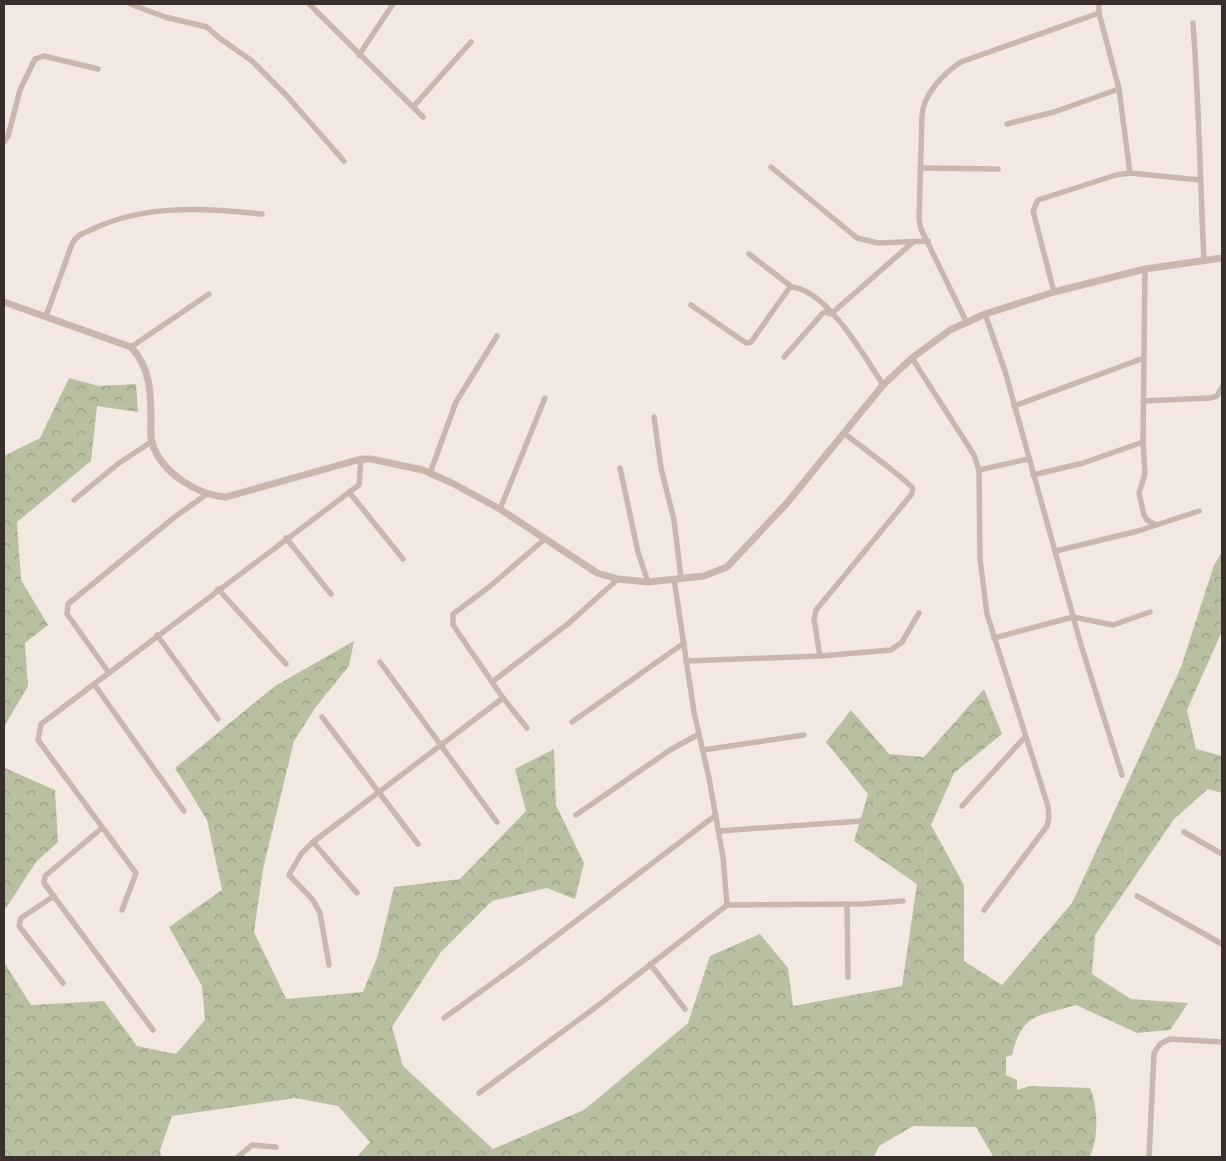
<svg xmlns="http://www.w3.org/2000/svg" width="1226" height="1161" font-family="'Work Sans',sans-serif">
<defs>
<pattern id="forest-crowns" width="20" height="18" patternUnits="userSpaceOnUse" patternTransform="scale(1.25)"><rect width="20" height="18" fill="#b9c0a1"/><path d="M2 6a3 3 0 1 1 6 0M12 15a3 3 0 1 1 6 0" fill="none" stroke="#979c83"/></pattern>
</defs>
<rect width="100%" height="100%" fill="#f2e8e1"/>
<g fill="url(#forest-crowns)">
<path d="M69,378l30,8 37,-2 2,28 -41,-6 -6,55 -74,61 4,58 27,45 -23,18 3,43 -23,39v43l50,22 3,52 -22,20 -32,49v-455l36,-18z"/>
<path d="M1222,552v79l-35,79 9,39 26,7v37l-14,-4 -34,30 -79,116 -3,39 39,25 57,4 -18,27 -33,3 -61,-28c-38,12 -54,7 -64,50l-6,2v18l11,5v10l13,-4 60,2c8,19 9,49 0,68h-97l-17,-29 -63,-1 -34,20 -5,11h-517l13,-15 -32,-36 -43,-8 -123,18 -12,34 1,7h-157v-195l27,43 73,-4 33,45 39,8 29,-34 -3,-34 -33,-59 53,-37 -15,-70 -32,-52 100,-82 79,-45 -5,25 -34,42 -21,33 -31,128 -9,63 32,67 77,-7 15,-37 16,-68 66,-8 66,-68 -11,-42 39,-20 2,56 28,58 -9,36 -28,-11 -55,13 -51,51 -49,75 11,39 90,83 91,-39 104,-87 22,-67 50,-22 28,34 5,38 109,-20 15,-102 -63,-43 14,-47 -42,-52 25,-32 38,44 35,3 60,-68 18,45 -48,39 -23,52 33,60v76l38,24 70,-82 109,-236 33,-102z"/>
</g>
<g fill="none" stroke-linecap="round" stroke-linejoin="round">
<g stroke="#c9b7ad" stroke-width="5.5">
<path d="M130,4l35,13 42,10 11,10 34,24 34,34 58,66"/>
<path d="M309,4l114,113"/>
<path d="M1099,4v9l20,76 11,84"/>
<path d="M1193,23c6,79 7,158 11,237"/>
<path d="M359,55l34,-51"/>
<path d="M413,107l58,-65"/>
<path d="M1007,124l47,-12 65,-23"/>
<path d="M4,142l4,-6 12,-46 15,-31 9,-3 54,13"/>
<path d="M771,167l86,71 21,5 50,-2"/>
<path d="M920,168l78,1"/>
<path d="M749,254l43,33"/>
<path d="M1145,269l-2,173 2,32 -6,19 5,22 3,5 9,5"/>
<path d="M1054,292l-21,-81 5,-11 78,-25 14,-2 70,7"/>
<path d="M691,305l55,38 5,-1 39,-55c35,0 76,71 93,98"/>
<path d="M985,314l20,57 76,274 41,130"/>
<path d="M46,316l26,-72c4,-9 12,-11 21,-15 52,-25 114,-21 169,-15"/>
<path d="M966,321l-45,-92 -2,-9 3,-104c1,-22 22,-43 39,-54l138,-49"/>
<path d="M131,347l78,-53"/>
<path d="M784,357l38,-43 3,-2 6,2 81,-71"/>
<path d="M912,358l62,97 5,15 1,89 7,55 61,192 1,12 -2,8 -63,84"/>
<path d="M1143,401l67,-3 7,-2 5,-9"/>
<path d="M1014,406l130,-48"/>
<path d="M654,417l7,51 13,52 7,58"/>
<path d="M620,468l18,84 10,30"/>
<path d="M979,470l49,-11"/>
<path d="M430,473l26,-71 41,-66"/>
<path d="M1033,475l50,-12 60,-21"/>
<path d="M349,492l54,67"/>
<path d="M74,500l45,-37 32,-21"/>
<path d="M500,509l45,-111"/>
<path d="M286,538l45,56"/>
<path d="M1056,551l82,-20 61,-20"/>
<path d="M218,589l68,75"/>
<path d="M157,635l61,84"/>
<path d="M994,638l79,-21 40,8 37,-13"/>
<path d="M820,656l-6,-37 2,-9 95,-115 2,-6c-2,-6 -58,-47 -68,-55"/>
<path d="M686,661l134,-5 71,-6 11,-8 17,-29"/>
<path d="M380,662l117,160"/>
<path d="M109,673l-42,-59 1,-10 108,-88 31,-22"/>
<path d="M492,682l77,-59 49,-44"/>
<path d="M94,684l90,127"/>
<path d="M322,717l96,127"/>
<path d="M572,722l112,-79"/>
<path d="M527,728l-24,-30 -50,-73v-11l36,-27 56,-48"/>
<path d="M703,750l101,-15"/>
<path d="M962,806l63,-69"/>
<path d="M576,815l94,-65 29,-16"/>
<path d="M102,828l-57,48 -1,7 109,147"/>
<path d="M719,831l143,-10"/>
<path d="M1184,832l38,22"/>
<path d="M313,842l44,51"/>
<path d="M54,896l-33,22 -2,8 44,57"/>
<path d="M1137,896l85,48"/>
<path d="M847,904l1,73"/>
<path d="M727,905l135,-1 41,-3"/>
<path d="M122,910l14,-37 -98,-133 3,-16 318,-239 2,-26"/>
<path d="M650,964l35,45"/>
<path d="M329,965l-9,-52 -7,-13 -24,-25 12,-21 12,-12 190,-144"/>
<path d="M444,1018l83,-60 189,-143"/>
<path d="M479,1093l117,-86 131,-102 -4,-48 -14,-79 -15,-66 -20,-133"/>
<path d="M238,1157l14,-12 24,2"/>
<path d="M1149,1157l5,-104 6,-9 10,-5 52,3"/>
</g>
<path stroke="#c9b7ad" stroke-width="7" d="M4,302l127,45c20,21 20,48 20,76 0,6 -1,14 1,19 8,30 45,53 74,55l135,-38h10l52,11 29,13 48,26 97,64 21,6 30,3 56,-6 23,-9 60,-64 96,-118 29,-27 38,-28 35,-16 69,-22 91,-23 77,-11"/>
</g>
<rect width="1226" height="1161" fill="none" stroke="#382e2b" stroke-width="10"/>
</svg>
